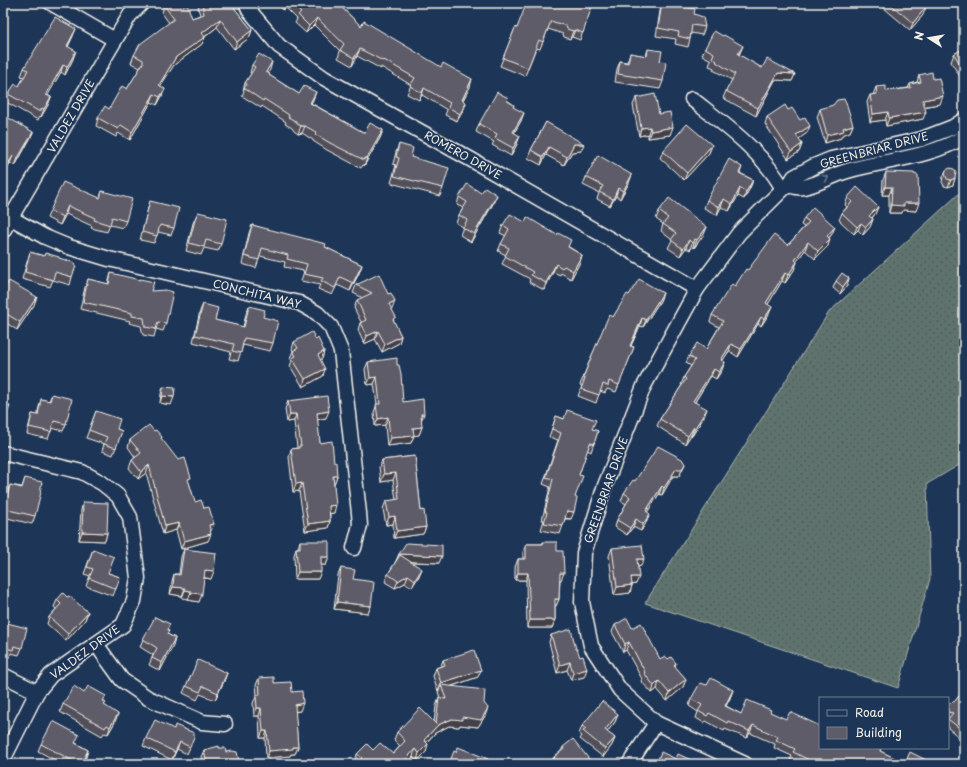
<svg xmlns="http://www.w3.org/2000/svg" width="967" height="767" font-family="'Playpen Sans',sans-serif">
<defs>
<pattern id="grass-dots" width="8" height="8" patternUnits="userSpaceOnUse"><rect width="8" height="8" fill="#5e736e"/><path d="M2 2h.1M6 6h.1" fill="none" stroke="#525b58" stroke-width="1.8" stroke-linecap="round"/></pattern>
</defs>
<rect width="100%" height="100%" fill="#1d3557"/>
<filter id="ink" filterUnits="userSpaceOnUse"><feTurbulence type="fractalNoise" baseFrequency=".025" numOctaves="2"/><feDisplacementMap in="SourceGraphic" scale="8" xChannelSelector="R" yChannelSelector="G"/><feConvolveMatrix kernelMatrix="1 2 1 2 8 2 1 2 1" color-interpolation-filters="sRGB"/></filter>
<g filter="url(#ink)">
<path fill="url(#grass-dots)" stroke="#a9b2ab" d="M964,189v273l-37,22 3,95 -32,109 -253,-85 184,-291z"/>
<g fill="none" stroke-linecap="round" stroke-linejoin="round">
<defs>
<g id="minor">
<path d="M51,3l64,37"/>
<path d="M246,3l3,7 30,36 45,32 146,81 227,130"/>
<path d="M692,99c34,27 70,52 91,90"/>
<path d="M789,185c6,2 9,3 15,2 15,-3 29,-12 43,-16 39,-11 82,-13 117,-34"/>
<path d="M11,218l34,19 24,10 40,12 190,44 18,10 14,14 10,24 18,162 1,12 -6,23"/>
<path d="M3,231l112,-191 15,-25 12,-12"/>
<path d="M3,453l79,19 20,11 16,13 12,21 8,61 -4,23 -11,24 -72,50 -14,17 -34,68"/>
<path d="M96,644l26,36 26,18 54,24 23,2"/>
<path d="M3,675l34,17"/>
<path d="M629,764l27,-41"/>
<path d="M745,764l-89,-41 -36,-33 -29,-44 -9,-44 2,-49 20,-65 40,-102 53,-97 42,-56 44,-44 6,-4 5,-8 20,-11 17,-7 91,-20 31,-12 11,-7"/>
</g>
</defs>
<use href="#minor" stroke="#f4f1e8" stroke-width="17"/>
<use href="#minor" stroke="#1d3557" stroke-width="14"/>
</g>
<g fill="#514f5a" stroke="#f4f1e8">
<path d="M200,3h32v2l20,25 -3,8 -15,11 -17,-22 -12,10 -3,7 -28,21 -14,21 2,10 -5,9 -6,-3 -21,38 -12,-7 -2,4 -20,-11 2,-8 11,-9 18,-20 13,-21 -9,-5 3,-8 35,-32 -7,-10 2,-8 28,13 8,-3 -2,-7z"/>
<path d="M277,3h60l24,23 109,61 -8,14 4,2 -3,8 -6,10 -12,-6 2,-5 -25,-15 -3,5 -12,-6 4,-9 -30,-18v2l-24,-13 -5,10 -14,-8 2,-7 -26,-26 -8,8 -11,-10 2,-4 -11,-11 -3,2z"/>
<path d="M538,3h55l-13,37 -8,-3 -2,2 -6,-2 -1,-3 -15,-5 -8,20 -4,-1 -11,28 -25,-10 15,-38h2l11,-20 10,-4z"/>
<path d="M662,3l32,11 11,13 -3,8 -11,-2 -1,6 -2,8 -13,-3 1,-5 -20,-3 4,-25z"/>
<path d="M878,3h43l2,12 -13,15z"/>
<path d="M73,36l-5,11 5,12 -8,16 -4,-3 -14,23 4,2 -3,8 -7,12 -1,-1 -2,4 -32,-18 2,-8 11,-8 5,-9 -3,-1 3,-8z"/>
<path d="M723,36l17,17 -1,2 23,13 33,6 -3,7 -17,-1 -19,36 -33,-18 3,-7 6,-11 -19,-10 1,-2 -5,-2 2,-6 -9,-5 3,-7z"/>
<path d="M964,48v35l-13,-21 3,-8z"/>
<path d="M648,49l12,12 3,20 -3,8 -45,-7 2,-13 3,-8 7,1 3,-9 16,3z"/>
<path d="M252,65l18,5 -2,2 1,3 30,19 14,6 -2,3 52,29 20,-2 -3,8 -16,28 -1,-1 -2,3 -34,-18 -14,-9v-1l-11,-7 -4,1 -4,-3 -2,-3 -7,-4 1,-2 -24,-16 -1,2 -19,-12 2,-5 -1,-1 2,-7 6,-9 -1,-1z"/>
<path d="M919,75l14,4 7,25 -16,3 -1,12 -37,7 -1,-6 -15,2 -3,-20 3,-7h3l3,-8 10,4 22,-3 2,-4 7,-2z"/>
<path d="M636,98l23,16 11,21 -22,3v-4l-9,2 -6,-31z"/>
<path d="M507,100l7,5 -1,2 8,14 -7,12 3,11 -6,12 -19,-11 2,-3 -18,-10 3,-8z"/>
<path d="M820,109l33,16 -3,7 -8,3 -1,3 -16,5 -8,-26z"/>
<path d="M788,110l12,10 7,13 -9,6 4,5 -3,8 -11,7 -23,-35 2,-7z"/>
<path d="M546,122l35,29 -9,1 -8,13 -18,-10 -5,10 -13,-7 3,-8z"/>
<path d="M3,124l30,8 -3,7 -15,27 -5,-3 -7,12z"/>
<path d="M399,144l12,13 32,31 -3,8 -49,-13 5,-18 -3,-1 3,-12z"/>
<path d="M712,145l-3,8 -25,27 -24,-22 3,-7z"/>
<path d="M742,167l-2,6 13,7 -3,8 -6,11 -6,-3 -9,15 -8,-4 -4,8 -13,-7 3,-8z"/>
<path d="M946,170l9,8 -2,7 -5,2 -4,-1 -2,-4 1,-5z"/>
<path d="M886,172l30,39 -13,-1 -1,3h-13v-18h-7l1,-15z"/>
<path d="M586,177l43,6 -9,16 -4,-3 -6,10 -13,-7 2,-6 -16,-8z"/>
<path d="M102,191l24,30 -3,7 -13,-3 -3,7 -16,-4 1,-2 -26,-12 -6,11 -13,-7 3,-7 50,-13z"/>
<path d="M481,193l13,9 -23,40 -11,-7 3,-8 -7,-4 3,-8 4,-7 -6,-3 2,-8z"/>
<path d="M848,197l30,10 -3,7 -3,4 1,1 -3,8 -7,8 -5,-5 -4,4 -15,-14 3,-7 5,-6 -2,-2z"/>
<path d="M150,201l24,27 -3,7 -13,-3 -4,11 -14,-3 8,-32z"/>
<path d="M659,211l48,16 -3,7 -10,14 -1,-1 -3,3 -4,-2 -6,8 -12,-8 4,-8 -11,-9 2,-7 -7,-5z"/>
<path d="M198,212l23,32 -3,7 -14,-3 -3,7 -15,-4 7,-28z"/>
<path d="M804,218l28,16 -3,4 -1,8 -13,13 -10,-9 -9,12h1l-3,8 -9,13 -3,-2 -14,23 1,10 -8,12 -3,-2 -20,33 -9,-6 -7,10v9l-6,9 -5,-3 -16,26 9,15 -12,19 -1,-1 -6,9 -28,-18 3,-7 22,-34h-1l3,-8 7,-11 -5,-3 3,-7 17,-7 13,-22 -9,-5 2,-7 36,-45 40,-25 16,-18 -3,-2z"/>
<path d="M252,225l73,22 37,18 -3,8 -9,18 -13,-6 -5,10 -14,-6 2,-4 -19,-4 3,-10 -20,-4 1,-5 -25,-6 -4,12 -14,-4 7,-31z"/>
<path d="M503,225l66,22 13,8 -2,7 -9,17 -10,-6 -1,2 -7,-3 -9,18 -15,-8 1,-3 -28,-15 4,-9 -8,-4 3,-7 5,-8 -6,-3z"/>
<path d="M30,252l14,4 15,2 13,19 -2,8 -17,-5 -3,7 -28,-8z"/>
<path d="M111,273l40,18 15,32 -3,8 -7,-2 -2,8 -11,-2 -2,-9 -12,-3 1,-2 -50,-12 5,-22 3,-8 20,5z"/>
<path d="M849,278l-2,8 -7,8 -7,-6 3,-7z"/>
<path d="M356,285l32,9 7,7 -4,8 3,13 7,14 -2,7 -17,9 -7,-13 -11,5 -6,-14 2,-7 1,-1 -7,-14 3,-8 6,-2 -10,-5z"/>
<path d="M3,292l31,13 -17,25 -14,-9z"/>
<path d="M663,293l-3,8 -17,26 -3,-1 -9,20 3,1 -18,45 -9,-3 -2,4 -5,-2 -4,12 -18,-7 4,-10 -2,-1 12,-30 21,-38 16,-22z"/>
<path d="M203,304l12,16 28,7 3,-13 3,-8 14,11 10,26 -3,8 -27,-6 -5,16 -9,-2 2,-7 -38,-10 7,-31z"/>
<path d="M316,340l8,11 -2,8h-2l3,17 -20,11 -13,-21 2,-5 -2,-3 3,-7 -1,-2 2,-7z"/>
<path d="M368,362l35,40 18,19 1,6 -3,8h-5l-3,8 -24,3 -2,-21 -10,1 -1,-14 3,-8 -3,-20 -7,1 -2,-16z"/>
<path d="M163,387l8,18 -11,-2 1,-9z"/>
<path d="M52,394l14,30 -3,7 -11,-3 -4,11 -21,-5 3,-13 2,-7 5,1 4,-16 8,2z"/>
<path d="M288,401l38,17 -9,2 3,23 14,19 3,14 -3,8v29h-4v8l-2,7 -23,3 -6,-40 -6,1 -4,-35 2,-8 6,-1 -3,-27 -7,1 -2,-13z"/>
<path d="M96,411l21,18 5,2 -9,24 -11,-4 2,-7 -18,-6z"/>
<path d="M556,416l42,15 -7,21 -4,-2 -8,25 -8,44h-6l-5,15 -19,-4 3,-10h-2l8,-33 -7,-3 15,-44 -9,-3z"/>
<path d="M154,431l8,6 -1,2 28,44 6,19 16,29h-1l-2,10 -27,8 -5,-19 -13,4 -17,-61 -8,6 -9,-11 3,-8 3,-3 -7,-10 2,-7z"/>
<path d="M415,456l6,55 5,16 -3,7 -29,4 -1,-14 -7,1 -3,-16 3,-8 10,-1 -3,-20 -12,2 -2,-15 3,-7z"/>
<path d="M685,464l-6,12h-6l-11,19 -3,-1 -12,18v9l-6,10 -8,-4 -6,8 -12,-8 2,-7 9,-16 -5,-3 3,-8 11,-12z"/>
<path d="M25,478l10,38 -3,8 -29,-7v-8l4,-17 3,-7 12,2z"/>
<path d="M83,502l24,31 -2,8 -26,-1 2,-30z"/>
<path d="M300,541l29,16 -3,8h-5l-3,14h-23l-1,-24 2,-7h2z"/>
<path d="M543,542l14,9 4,29h-1l-1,19 -3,7h-1v14l-3,8h-25l-1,-48h-11v-13l3,-8h5v-7l3,-8h16z"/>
<path d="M612,548l29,18 -3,1 -2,17 -4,1 -2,8 -16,2 -5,-39z"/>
<path d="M93,549l15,24 12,4 -7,19 -27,-10 4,-10 -6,-2z"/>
<path d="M184,549l27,30 -7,-1 -5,24 -11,-2 1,-1 -7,-1v-2l-12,-2 2,-13 2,-7h5l2,-17z"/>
<path d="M399,554l40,9 -28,-1 8,14 -7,11 -7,-4 -10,5 -10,-6 3,-8 8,-13z"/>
<path d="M341,568l12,11 18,27 -3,7 -34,-4 4,-34z"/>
<path d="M67,597l21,15 -3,8 -19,21 -19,-17 2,-7 7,-8 -2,-2 3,-7z"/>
<path d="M3,622l19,26 -3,7 -8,-2 -1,4 -7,-2z"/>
<path d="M615,625l17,3 28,31h8l8,4 -1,4 11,12 -3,8 -16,14 -10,-12 -5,4 -11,-12 1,-2 -16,-29 -3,2 -11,-20z"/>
<path d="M168,630l1,1 -2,3 8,4 -2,8 -13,25 -11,-6 4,-10 -13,-8 3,-8z"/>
<path d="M551,635l25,14 8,28 -13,3 -4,-10 -10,3 -8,-31z"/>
<path d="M443,660l35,17 -26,9 32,17 1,13 -7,11 -18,-2 -1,2 -10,-1 -14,7 -9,10v9l-9,9 -4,-4 -7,7h-49l-2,-2 2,-8 16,-4 20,4 7,-8 -6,-6 3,-8 37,-10 2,-16 3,-8h1l-2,-6 1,-2 -1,1 -5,-15 3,-8 5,-2z"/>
<path d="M227,673l-3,8 -9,19 -15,-6 -3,6 -14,-7 3,-7z"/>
<path d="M259,678l15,5 18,9 8,19 -5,1 3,35 -3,7h-4l-1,2 -24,2 -1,-20h-5l-1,-22h-5l-1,-13 4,-8 -1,-10z"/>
<path d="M707,685l26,5 -3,8 -4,8 15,8 29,-2 50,36h61l-1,3 25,12 24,1h-130l-9,-4 2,-4 -18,-8 1,-4 -25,-11 -3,5 -22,-9 -1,2 -18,-10 -2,2 -8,-5 2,-6 -9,-6 2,-7z"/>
<path d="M964,690v44l-4,4 -12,-10v-24l7,-3z"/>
<path d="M84,693l20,9 1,4 10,16 -7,12 -4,-1 -2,3 -42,-24 3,-8z"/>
<path d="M618,714l-3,8 -8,10 8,6 -3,7 -9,12 -23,-18 2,-3 -3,-2 3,-8z"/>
<path d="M174,729l17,16 -4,9 -10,-5 -5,11 -29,-14 3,-8z"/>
<path d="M76,743l12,7 -2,7 -4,7h-20l-24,-13 3,-7z"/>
<path d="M563,747l30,17h-43l4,-7 7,-6z"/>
<path d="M219,748l7,4 16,12h-39l-2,-7 3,-7z"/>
</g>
<g fill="#42404a" stroke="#f4f1e8">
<path d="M286,3h1l-1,5 -3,2z"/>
<path d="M926,7l-3,8 -13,15 3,-7z"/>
<path d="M317,18l-3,7 -8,8 3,-7z"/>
<path d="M220,19l-3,8 -18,14 3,-8z"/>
<path d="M76,29l-3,7 -9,18 3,-8z"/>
<path d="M252,30l-3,8 -15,11 3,-7z"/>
<path d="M575,30l-3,7 -2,2 3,-8z"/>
<path d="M205,37l-3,7 -28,21 -18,28 3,-8 17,-28z"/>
<path d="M743,46l-3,7 -5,9 3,-8z"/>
<path d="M360,49l-3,7 -5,10 2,-8z"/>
<path d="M76,51l-3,8 -8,16 2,-8z"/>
<path d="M272,62l-2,8 -6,9 2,-7z"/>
<path d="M63,65l-2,7 -17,30 2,-7z"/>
<path d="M778,73l17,1 -3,7 -17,-1 -19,36 2,-8z"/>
<path d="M472,79l-2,8 -11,21 3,-8z"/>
<path d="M424,88l-2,7 -3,5 3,-7z"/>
<path d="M165,89l-3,7 -5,9 3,-8z"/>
<path d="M316,92l-3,8 -6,10 3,-7z"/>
<path d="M154,94l-3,8 -21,38 2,-8z"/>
<path d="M943,96l-3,8 -20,3 3,-7z"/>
<path d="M51,97l-3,8 -7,12 3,-8z"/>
<path d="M466,103l-3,8 -6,10 3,-7z"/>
<path d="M888,112l-3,8 -15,2 3,-8z"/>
<path d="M926,112l-3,7 -37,7 3,-8z"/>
<path d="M524,113l-3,8 -11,19 3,-8z"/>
<path d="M853,125l-3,7 -8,3 -1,3 -16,5 2,-8 16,-7z"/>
<path d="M301,126h4l-3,7 -4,1z"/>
<path d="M810,126l-3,7 -14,10 3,-8z"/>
<path d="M650,127l-2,7 -9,2 2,-8z"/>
<path d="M673,127l-3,8 -22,3 3,-7z"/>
<path d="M383,130l-3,8 -16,28 3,-8z"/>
<path d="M33,132l-3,7 -15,27 3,-8z"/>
<path d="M520,136l-3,8 -6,12 2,-8z"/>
<path d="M574,144h10l-3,7 -9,1 -8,13 3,-8z"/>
<path d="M802,144l-3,8 -11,7 3,-7z"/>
<path d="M712,145l-3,8 -25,27 3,-7z"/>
<path d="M549,147l-3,8 -5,10 2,-8z"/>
<path d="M13,156l-3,7 -7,12v-3z"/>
<path d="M632,175l-3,8 -9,16 3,-8z"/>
<path d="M955,178l-2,7 -5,2 3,-7z"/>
<path d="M753,180l-3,8 -6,11 2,-7z"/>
<path d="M885,187h7l-3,8h-7z"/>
<path d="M618,188l-2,8 -6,10 3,-7z"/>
<path d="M740,188l-2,8 -9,15 3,-7z"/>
<path d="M497,195l-3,7 -23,40 3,-8z"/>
<path d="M724,199l-3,8 -4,8 2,-8z"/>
<path d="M904,203h15l-3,8 -13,-1 -1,3h-13l2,-8z"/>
<path d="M68,206l-2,8 -6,11 3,-8z"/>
<path d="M878,207l-3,7 -8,9 2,-7z"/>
<path d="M873,219l-3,8 -7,8 3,-8z"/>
<path d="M861,223l-3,7 -4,4 3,-7z"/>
<path d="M707,227l-3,7 -10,14 3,-8z"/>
<path d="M835,227l-3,7 -8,9 3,-7z"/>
<path d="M695,239l-2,8 -3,3 2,-7z"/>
<path d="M830,239l-2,7 -13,13 3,-8z"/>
<path d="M689,240l-3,8 -6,8 3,-7z"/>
<path d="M808,242l-3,8 -13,18 3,-8z"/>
<path d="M582,255l-2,7 -9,17 2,-8z"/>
<path d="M797,262l-3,8 -9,13 3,-8z"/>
<path d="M556,264l-3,8 -9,18 2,-7z"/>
<path d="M362,265l-3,8 -9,18 3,-8z"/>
<path d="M785,273l-3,8 -18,30 2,-8z"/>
<path d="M849,278l-2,8 -7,8 3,-7z"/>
<path d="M663,293l-3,8 -17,26 3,-7z"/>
<path d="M37,297l-3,8 -17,25 3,-8z"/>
<path d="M395,301l-3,8 -6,2 3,-7z"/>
<path d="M772,307l-3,7 -8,12 3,-7z"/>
<path d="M761,317l-3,7 -20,33 3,-8z"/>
<path d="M642,318l-2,8 -13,27z"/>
<path d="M378,331l-3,8 -11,5 3,-8z"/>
<path d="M401,336l-2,7 -17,9 3,-8z"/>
<path d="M731,344l-2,7 -11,17 3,-8z"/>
<path d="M324,351l-2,8 -7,3 3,-7z"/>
<path d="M725,362l-3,8 -6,9 3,-7z"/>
<path d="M325,369l-2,7 -20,11 2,-8z"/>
<path d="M714,369l-3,7 -20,32 2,-7z"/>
<path d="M377,377l-3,7 -7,1 3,-7z"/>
<path d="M162,396l12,1 -3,8 -11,-2z"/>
<path d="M707,409l-3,8 -12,19 3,-8z"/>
<path d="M329,411l-3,7 -12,2 3,-7z"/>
<path d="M290,414h6l-2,7 -7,1z"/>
<path d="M421,414h3l-3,7z"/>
<path d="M388,417l-3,8 -10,1 3,-7z"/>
<path d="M422,427l-3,8 -9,1 3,-8z"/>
<path d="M694,427l-3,8 -6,9 3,-8z"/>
<path d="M414,436l-3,7 -24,3 3,-8z"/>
<path d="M685,464l-6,12h-6l-11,19 2,-7 12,-19z"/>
<path d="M149,465l-3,8 -8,6 3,-7z"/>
<path d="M396,473l-3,7 -12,2 3,-8z"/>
<path d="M333,476h4l-3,8h-4z"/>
<path d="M302,483l-3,8 -6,1 3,-8z"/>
<path d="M662,486l-3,8 -16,25 3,-8z"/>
<path d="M336,505l-2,8 -8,1 3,-8z"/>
<path d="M567,511l7,1 -3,7 -7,-1z"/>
<path d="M650,514l-3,7 -6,10 2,-7z"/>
<path d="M395,516l-2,8 -7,1 3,-8z"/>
<path d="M636,519l-3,8 -6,8 3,-7z"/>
<path d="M330,521l-2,7 -23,3 3,-7z"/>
<path d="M179,523l-3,7 -13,4 2,-8z"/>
<path d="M214,524l-3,7 -5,2 3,-8z"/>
<path d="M426,527l-3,7 -29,4 3,-7z"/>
<path d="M82,532l25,1 -2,8 -26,-1z"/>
<path d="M211,534l-3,7 -27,8 3,-8z"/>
<path d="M399,554l43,2 -3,7 -43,-2z"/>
<path d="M321,557h8l-3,8h-8z"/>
<path d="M637,559h7l-3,7 -7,1z"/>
<path d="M422,569l-3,7 -7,11 3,-7z"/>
<path d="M205,570l9,1 -3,8 -9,-2z"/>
<path d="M298,572h23l-3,7h-23z"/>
<path d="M518,573h10l-2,7h-11z"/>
<path d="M560,573h4l-3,7h-4z"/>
<path d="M408,575l-3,8 -10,5 3,-7z"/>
<path d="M631,577h8l-3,7 -7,1z"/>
<path d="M632,585l-2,8 -16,2 3,-8z"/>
<path d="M173,587l12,1 -3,8 -12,-2z"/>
<path d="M185,590l6,1 -2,8 -7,-1z"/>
<path d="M191,593l11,1 -3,8 -11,-2z"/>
<path d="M555,599h4l-3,7 -4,1z"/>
<path d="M337,602l34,4 -3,7 -34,-4z"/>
<path d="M88,612l-3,8 -19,21 2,-7z"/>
<path d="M530,620h25l-3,8h-25z"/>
<path d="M175,638l-2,8 -13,25 2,-8z"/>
<path d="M629,642l-3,8 -3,2 2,-8z"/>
<path d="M570,662l-3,8 -10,3 3,-8z"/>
<path d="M587,669l-3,8 -13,3 2,-7z"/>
<path d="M481,670l-3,7 -35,12 -2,-4 -2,5 -1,1 3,-8z"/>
<path d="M227,673l-3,8 -9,19 3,-7z"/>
<path d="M686,679l-3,8 -16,14 2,-8z"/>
<path d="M659,681l-2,8 -5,4 2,-7z"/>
<path d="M733,690l-3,8 -8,15 3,-7z"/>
<path d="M303,703l-3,8 -8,1 3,-7z"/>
<path d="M257,708h4l-2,8h-5z"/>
<path d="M488,708l-3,8 -7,11 -18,-2 -1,2 -10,-1 -14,7 -14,15 3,-8 14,-15 14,-6 10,-2z"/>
<path d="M118,714l-3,8 -7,12 2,-7z"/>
<path d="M618,714l-3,8 -13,16 3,-8z"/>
<path d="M753,725l-3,8 -3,5 2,-7z"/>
<path d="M964,730v4l-4,4 3,-7z"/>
<path d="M263,731h4l-2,7h-5z"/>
<path d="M615,738l-3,7 -9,12 2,-8z"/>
<path d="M180,742l-3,7 -5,11 3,-8z"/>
<path d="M428,744l-2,8 -9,9 2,-8z"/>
<path d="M293,747h5l-3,7h-4l-1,2 -24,2 3,-7z"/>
<path d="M415,749l-2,8 -7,7h-4z"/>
<path d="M88,750l-2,7 -4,7h-1z"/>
</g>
<g fill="#5e5c69" stroke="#f4f1e8">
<path d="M167,3h14l3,3 3,-2 5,14 12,-4 -2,-11h30l1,1 -1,1 20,25 -15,12 -17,-23 -18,14 3,4 -29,20 -17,28 6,4 -5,8 -6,-3 -22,38 -11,-7 -3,4 -20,-11 7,-12 4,3 13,-23 5,3 16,-26v-3l-9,-5 6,-11 34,-25 -10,-14z"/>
<path d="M291,3h46l24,23 3,-5 77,46 2,-4 29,16 -10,21 4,3 -6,11 -12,-7 2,-4 -26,-15 -2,5 -12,-7 5,-8 -31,-18 -1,1 -23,-12 -6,9 -14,-8 4,-6 -27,-26 -8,8 -11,-11 3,-2z"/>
<path d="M538,3h55l-10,30 -8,-3 -2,1 -6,-2 -1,-3 -15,-5 -8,21 -4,-2 -11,28 -25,-10 12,-30h2l8,-21 3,1 10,-4z"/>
<path d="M662,3l33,6 -1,5 9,3 2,10 -13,-2 -2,14 -12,-3 1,-4 -21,-4z"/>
<path d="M889,3h32l5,4 -13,16z"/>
<path d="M55,17l21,12 -9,17 9,5 -9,16 -4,-2 -17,30 5,2 -7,12 -2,-1 -2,4 -32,-18 7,-10 4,2 9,-16 -4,-2z"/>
<path d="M714,31l9,5 1,-1 19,11 -5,8 24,14 5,-9 28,15 -17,-1 -20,35 -32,-17 9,-17 -19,-12 1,-1 -5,-3 2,-5 -9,-5z"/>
<path d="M964,48v23l-10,-17z"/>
<path d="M648,49l14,2 -2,10 6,1 -3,19 -45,-7 2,-13 8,2 2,-10 17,3z"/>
<path d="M259,54l13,8 -6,10 4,2 -1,1 30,19 5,-8 12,6 -6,11 53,29h2l5,-9 13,7 -16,28h-2l-1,2 -34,-17 -15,-9 1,-2 -11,-6h-4l-4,-2 -2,-3 -7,-4 1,-2 -25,-16 -1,2 -19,-13 3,-4 -2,-1 10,-16 -3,-2z"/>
<path d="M932,72l1,7 6,-1 4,18 -20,4 3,12 -37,6 -1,-6 -15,2 -3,-19 7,-1 -1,-7 10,-1v5l25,-3 -1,-4 11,-2 -2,-7z"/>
<path d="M497,92l11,6 -2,2 8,5 -1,2 11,6 -11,19 7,4 -7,12 -18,-10 2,-4 -18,-10z"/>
<path d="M655,94l4,20 11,-2 3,15 -22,4 -1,-4 -9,1 -5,-30z"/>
<path d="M844,99l2,3 7,23 -10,3 1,3 -17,4 -7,-26 13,-4 4,-5z"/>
<path d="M785,105l3,5 4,-2 8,12 5,-3 5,9 -14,9 6,9 -11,8 -24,-35z"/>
<path d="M7,117l26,15 -15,26 -5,-2 -10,16v-48z"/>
<path d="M546,122l38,22h-10l-7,13 -18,-10 -6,10 -12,-7z"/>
<path d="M687,124l25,21 -25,28 -24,-22z"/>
<path d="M399,144l14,4 -2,9 38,11 -6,20 -49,-12 5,-18 -3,-1z"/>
<path d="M598,155l34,20 -9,16 -5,-3 -5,11 -14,-7 4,-6 -17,-9z"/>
<path d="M729,159l13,8 -3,6 14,7 -7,12 -6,-4 -8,16 -8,-5 -5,8 -12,-7z"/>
<path d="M950,168l4,1 2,4 -1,5 -4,2 -4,-1 -2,-5 1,-4z"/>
<path d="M886,172l28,1v1l4,1 1,28h-15v3l-13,-1 1,-18h-7z"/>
<path d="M63,182l37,16 2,-7 30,8 -6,22 -14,-4 -2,8 -16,-5 1,-2 -27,-12 -5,11 -13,-6z"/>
<path d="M467,184l14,9 4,-6 12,8 -23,39 -11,-6 4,-8 -8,-5 8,-13 -8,-5z"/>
<path d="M857,187l21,20 -9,9 4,3 -7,8 -5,-4 -4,4 -15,-14 10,-11 -4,-5z"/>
<path d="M669,198l38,29 -10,13 -2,-1 -3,4 -3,-3 -6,9 -12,-9 5,-7 -13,-9 5,-6 -9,-7z"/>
<path d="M150,201l29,7 -5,20 -14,-3 -3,11 -15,-4z"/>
<path d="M813,207l22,20 -8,9 3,3 -12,12 -10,-9 -13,18 2,2 -9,13 -3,-2 -19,30 6,4 -8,12 -3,-2 -20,32 -10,-5 -10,16 4,2 -6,10 -5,-3 -21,32 14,8 -12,19 -1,-1 -6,9 -28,-17 26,-40 -2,-2 11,-17 -6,-4 8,-13 9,6 17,-28 -11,-6 20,-31 3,2 11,-17 2,1 26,-35 14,10 21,-23 -5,-4z"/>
<path d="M198,212l29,7 -6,25 -15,-4 -2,7 -15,-4 7,-27h1z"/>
<path d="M510,214l15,8 2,-5 30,18 1,-2 13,7 -3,7 14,8 -9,16 -9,-5 -2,2 -6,-4 -10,19 -15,-8 2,-3 -28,-16 4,-8 -8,-4 8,-15 -6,-4z"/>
<path d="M252,225l74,19 -1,3 37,18 -9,18 -13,-6 -5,11 -14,-7 2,-3 -19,-4 3,-10 -20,-5 1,-4 -26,-7 -3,12 -15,-4z"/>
<path d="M30,252l14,4 1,-3 14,4v1l16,5 -1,2 2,1 -4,11 -17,-5 -2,8 -28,-8z"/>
<path d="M111,273l29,7v-1l14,3 -3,9 15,-1 7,2 -7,31 -8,-1 -2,7 -11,-2 -1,-9 -12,-2v-3l-49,-11 5,-23 21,5z"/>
<path d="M842,273l7,5 -6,9 -7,-6z"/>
<path d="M379,274l9,20 3,-1 4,8 -6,3 7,13 -3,2 8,17 -16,8 -7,-13 -11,5 -7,-13 6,-3 -9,-20 15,-7 -16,-8z"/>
<path d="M639,279l24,14 -17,27 -4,-2 -12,28 4,1 -15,38 -10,-4 -1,5 -5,-2 -4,11 -18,-6 4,-11h-2l9,-23 17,-40 4,2 14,-23 2,1z"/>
<path d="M9,281l28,16 -17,25 -17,-10v-6l4,-7 -4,-3v-4z"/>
<path d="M203,304l15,4 -3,12 29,7 5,-21 16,4 -2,7 15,4 -5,22 -29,-5 -3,15 -9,-2 2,-7 -39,-9z"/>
<path d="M312,332l4,8 2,-2 6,13 -6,4 7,14 -20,10 -13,-21 4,-2 -3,-5 5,-3 -4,-6z"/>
<path d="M397,358v7h2l2,9 2,28 20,-3 1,15h-3l1,13 -9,1 1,8 -24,2 -2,-21 -10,2 -2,-15h4l-3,-27 -7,1 -2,-16z"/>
<path d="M163,387l12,1 -1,9 -12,-1z"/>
<path d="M52,394l20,5 -6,25 -12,-3 -3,11 -22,-5 3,-13 6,1 3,-16 9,2z"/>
<path d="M327,396l2,15 -12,2 3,30 12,-2 2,21h2l1,14h-4l3,29 -7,1 1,15 -22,3 -6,-41 -6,1 -5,-35 8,-1v-2h2l-5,-32h-6l-2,-13z"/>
<path d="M3,404l7,2 -7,18z"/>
<path d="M567,410l29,10 -4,9 6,2 -4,13 -4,-1 -11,32 4,1 -8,21 2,1 -3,14 -7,-1 -4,15 -19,-3 3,-11h-2l8,-33 -7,-2 15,-44 -9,-4 4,-13 8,3z"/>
<path d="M96,411l24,8 -3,10 5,2 -6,17 -12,-4 3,-7 -18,-7z"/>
<path d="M149,425l5,6 2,-1 6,7 -1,1 17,22 7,-2 6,20 -3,1 7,23 6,-2 3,8 5,-1 5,17 -5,1 2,9 -27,7 -5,-18 -14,3 -16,-61 -8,7 -9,-12 9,-7 -11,-13z"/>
<path d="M658,446l24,13 3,5 -3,5h-6l-12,19 -2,-2 -16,25 4,3 -7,10 -7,-5 -6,9 -13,-8 13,-23 -6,-4 9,-13 2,1z"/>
<path d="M415,456l6,55 3,-1 2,17 -29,4 -2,-15 -6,1 -3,-16 13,-2 -3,-26 -12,1 -2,-14z"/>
<path d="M25,478l17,4 -2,10h1l-6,24 -31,-7 6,-24 12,3z"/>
<path d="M83,502l25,1 -1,30 -25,-1z"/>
<path d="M300,541h29v16h-8v15h-23l-2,-24h4z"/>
<path d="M543,542h14v9h6l1,22h-4l-1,26h-4v21h-25l-2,-47h-10v-14h8v-15h17z"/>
<path d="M406,543l36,2v11l-43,-2z"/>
<path d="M642,545l2,14h-7l2,18h-8l1,8 -15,2 -5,-39z"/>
<path d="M93,549l21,8 -6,16 12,4 -4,12 -27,-11 4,-9 -6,-2z"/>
<path d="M184,549l32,4 -2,18 -9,-1 -3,24 -11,-1v-2l-6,-1v-2l-12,-1 1,-13 6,1z"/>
<path d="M400,555l22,14 -7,11 -7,-5 -10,6 -10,-7z"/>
<path d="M341,568l14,2 -2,9 21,3 -3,24 -34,-4z"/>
<path d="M63,593l4,4 2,-1 19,16 -20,22 -19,-17 12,-13 -4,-4z"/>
<path d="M155,617l15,7 -3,6 2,1 -2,3 8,4 -13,25 -10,-5 5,-10 -14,-9z"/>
<path d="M627,618l5,10 9,-5 19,36 5,-3 3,3 3,-2 5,6 -2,2 12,14 -17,14 -10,-12 -5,5 -10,-13 1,-1 -16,-30 -4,2 -10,-19z"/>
<path d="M3,622l24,6 -5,20 -8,-2 -1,4 -10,-3z"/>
<path d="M571,629l5,20h1l3,8 3,-1 4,13 -14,4 -3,-11 -10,3 -9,-30z"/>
<path d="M474,650l7,20 -40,13 -5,-15 9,-3 -2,-5z"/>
<path d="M198,660l29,13 -9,20 -15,-7 -3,6 -14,-6z"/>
<path d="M274,677v6l17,-1 1,10 10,-1 1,12 -8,2 3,42h-5v2l-24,2 -2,-20h-4l-2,-23h-4l-1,-13h4l-1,-17z"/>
<path d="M711,678l22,12 -8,16 16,8 6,-14 24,10 -1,2 16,7 4,-7 30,14v22h61l-1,3 25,12 5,-11 20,10 -1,2h-112l-24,-12 2,-3 -19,-9 2,-3 -25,-12 -4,6 -21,-10 -1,2 -18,-10 -2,3 -9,-5 4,-6 -11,-6 9,-16 7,2z"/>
<path d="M441,685l44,5 -1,13 4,5 -7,12 -19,-3v3l-10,-1 -14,6 -14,15 4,4 -9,9 -4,-4 -13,15h-45l5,-6 -5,-4 10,-10 6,6 7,-7 13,11 12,-13 -8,-9 23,-24 16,16 3,-26 7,1z"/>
<path d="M74,686l10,7 4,-7 18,10 -3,5 3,2 -2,2 14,9 -8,13 -3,-2 -2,3 -42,-24z"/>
<path d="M964,690v40l-1,1 -15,-12 5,-6 -5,-1v-8l7,-3z"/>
<path d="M602,701l16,13 -13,16 10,8 -10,11 -22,-18 3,-2 -4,-3z"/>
<path d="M155,720l19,9 1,-4 19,8v4l-4,10 -10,-5 -5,10 -29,-14z"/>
<path d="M53,721l26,14 -4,8 13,7 -7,14h-2l-38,-20z"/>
<path d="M573,739l20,25h-40l-2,-3 4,-3 -1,-1 10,-8 -1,-2z"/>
<path d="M219,746v2h6l1,4 6,-1 5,1 2,9h2l1,3h-35l-3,-14z"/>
<path d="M458,747l30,12 -2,5h-37l5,-13 2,1z"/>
<path d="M661,752l15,7 2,-5 13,6 -2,3 1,1h-34z"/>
</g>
<defs><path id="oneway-chevron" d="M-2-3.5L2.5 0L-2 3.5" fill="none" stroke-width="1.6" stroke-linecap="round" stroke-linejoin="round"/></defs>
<use stroke="#68778a" href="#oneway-chevron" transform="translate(826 178) rotate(-22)"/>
</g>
<g text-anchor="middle" stroke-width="3" stroke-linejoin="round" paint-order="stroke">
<g font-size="11" fill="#f4f1e8" stroke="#1d3557">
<text transform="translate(71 116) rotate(-60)" y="4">VALDEZ DRIVE</text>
<text transform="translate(874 150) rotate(-15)" y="4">GREENBRIAR DRIVE</text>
<text transform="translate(463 155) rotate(29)" y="4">ROMERO DRIVE</text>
<text transform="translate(257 294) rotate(14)" y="4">CONCHITA WAY</text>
<text transform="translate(606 490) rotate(-71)" y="4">GREENBRIAR DRIVE</text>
<text transform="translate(85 652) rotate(-36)" y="4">VALDEZ DRIVE</text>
</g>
</g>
<rect width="967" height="767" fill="none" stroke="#1d3557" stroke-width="16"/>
<rect x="8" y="8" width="951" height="751" fill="none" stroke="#f4f1e8" stroke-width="1.5" filter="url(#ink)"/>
<rect x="819" y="697" width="130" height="52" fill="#1d3557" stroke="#738091"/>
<rect x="827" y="710" width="20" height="6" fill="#1d3557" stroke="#738091"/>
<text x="855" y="717" font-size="12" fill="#f4f1e8">Road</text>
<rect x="827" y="727" width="20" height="12" fill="#5e5c69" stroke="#738091"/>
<text x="855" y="737" font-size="12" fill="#f4f1e8">Building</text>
<g transform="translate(929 38) rotate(282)" stroke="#1d3557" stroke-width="3" paint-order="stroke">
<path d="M0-3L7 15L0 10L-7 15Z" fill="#f4f1e8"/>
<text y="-6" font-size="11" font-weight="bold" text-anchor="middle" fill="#f4f1e8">N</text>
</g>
</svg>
